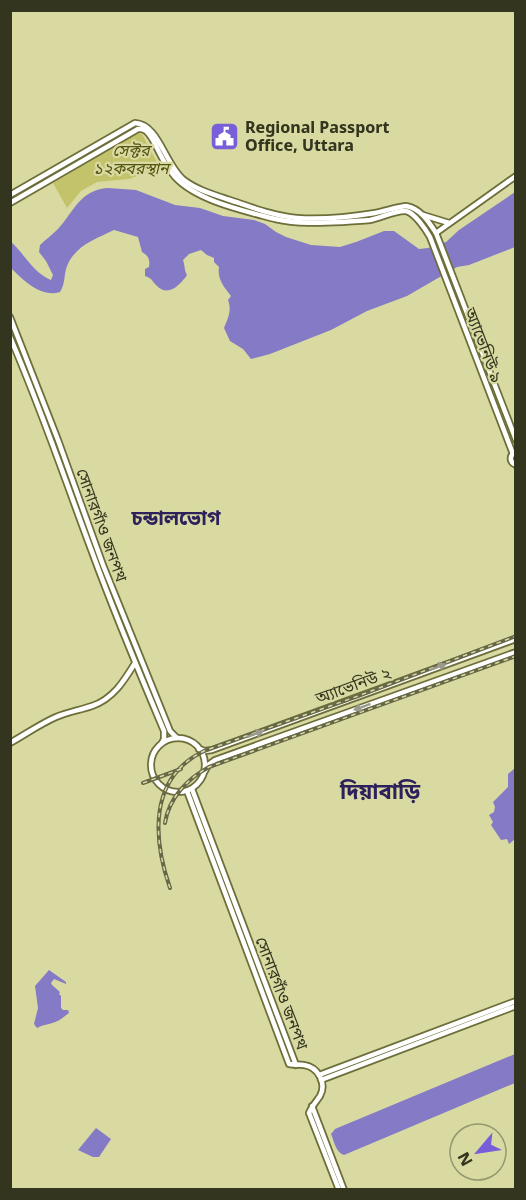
<svg xmlns="http://www.w3.org/2000/svg" width="526" height="1200" font-family="Georgia,'Noto Sans Bengali',serif">
<rect width="100%" height="100%" fill="#d8daa2"/>
<path fill="#c3c36c" d="M138,133l4,1 18,34 -31,11 -32,3 -16,9 -14,17 -14,-25z"/>
<g fill="#847ac5">
<path d="M108,188l28,2 39,15 25,3 23,8 31,4 11,4 11,8 10,5 25,8 29,2 16,-5 28,-11h10l25,18 9,-1 18,-6 13,-12 56,-38v55l-46,18 -12,2 -50,29 -40,15 -36,19 -61,24 -19,5 -8,-10 -13,-8 -6,-13c4,-10 8,-17 4,-28l3,-4c-7,-9 -14,-17 -12,-29l-5,-5v-4l-7,-3 -6,-5 -12,4 -6,6c2,5 1,10 4,15 -7,10 -19,23 -31,10 -5,-5 -3,-6 -11,-9v-7l4,-2c1,-7 0,-11 -7,-15l-4,-15 -24,-7c-18,9 -41,16 -48,39 -2,8 -1,15 -6,23 -19,6 -37,-12 -49,-24l-1,-27c15,13 22,31 41,39l2,-5 -7,-14 -7,-9 1,-7c5,-5 12,-10 18,-16 16,-18 22,-39 50,-41z"/>
<path d="M515,768v71l-6,5 -2,-5 -6,1 -10,-15 2,-3 -4,-7 5,-3 1,-5 -2,-5 15,-15v-13z"/>
<path d="M49,970l17,12v2l-12,-5 -3,4 1,2 8,7 -1,2 2,2v12l2,2h5l1,3c-3,2 -5,4 -8,6 -7,5 -17,5 -24,9l-3,-4 4,-16 -3,-22z"/>
<path d="M515,1054v29l-171,72c-8,-2 -10,-14 -13,-21l4,-5z"/>
<path d="M96,1128l15,11 -12,18h-6l-15,-7z"/>
</g>
<g fill="none" stroke-linecap="round" stroke-linejoin="round">
<defs>
<g id="secondary">
<path d="M10,195l125,-72c24,1 30,42 49,57 13,10 31,15 46,20 21,7 44,16 67,18 26,2 53,-1 78,-5 11,-2 21,-6 31,-7 14,2 23,16 30,27l80,207"/>
<path d="M10,203l128,-74c4,0 4,-1 8,2 7,6 10,16 14,23 4,8 9,16 15,23 22,24 70,34 100,42 23,5 45,4 68,3 9,-1 19,-1 27,-2 10,-2 27,-10 36,-9 9,2 20,19 24,26l83,217"/>
<path d="M423,215l26,8"/>
<path d="M436,233l80,-57"/>
<path d="M10,317l48,123 45,125 67,166 7,7"/>
<path d="M10,337c31,71 55,143 82,215 22,60 47,120 72,179v8l-2,4"/>
<path d="M516,452c-7,3 -7,10 0,13"/>
<circle cx="178" cy="765" r="27"/>
<path d="M10,743c16,-9 30,-19 46,-26 12,-5 24,-7 36,-11 21,-7 32,-25 43,-43"/>
<path d="M199,749l6,2 7,-1 304,-111"/>
<path d="M205,771l3,-6 7,-5 301,-108"/>
<path d="M192,789l104,276"/>
<path d="M187,791l102,273c5,1 10,0 15,1 14,2 23,18 16,31 -4,6 -8,10 -11,17l30,77"/>
<path d="M319,1075l197,-74"/>
<path d="M321,1080l195,-74"/>
<path d="M312,1106l32,84"/>
</g>
</defs>
<use href="#secondary" stroke="#6d6e39" stroke-width="8"/>
<use href="#secondary" stroke="#fff" stroke-width="4.5"/>
<defs>
<g id="rail">
<path d="M143,783l38,-14"/>
<path d="M165,823c4,-25 22,-44 44,-56l307,-111"/>
<path d="M170,888c-17,-49 -22,-110 34,-137l154,-55 158,-60"/>
</g>
</defs>
<use href="#rail" stroke="#676847" stroke-width="4"/>
<use href="#rail" stroke="#d8daa2" stroke-width="1.5" stroke-dasharray="4.5" stroke-linecap="butt"/>
</g>
<defs><path id="oneway-solid" d="M-6-.8H1V-3.2L6.5 0L1 3.2V.8H-6Z" transform="scale(1.5)"/></defs>
<g fill="#9a9a8e">
<use href="#oneway-solid" transform="translate(438 667) rotate(-20)"/>
<use href="#oneway-solid" transform="translate(362 707) rotate(160)"/>
<use href="#oneway-solid" transform="translate(255 734) rotate(-20)"/>
</g>
<defs>
<symbol id="civic-square" viewBox="-11 -11 22 22"><rect x="-9" y="-9" width="18" height="18" rx="4" fill="#785ed9" stroke="#d8daa2"/><path d="M-.6-6.5H3V-4.5H.6V-3L4-1V1h2V6H-6V1h2V-1L-.6-3ZM-1.2 2.5V6h2.4V2.5Z" fill="#fff"/></symbol>
</defs>
<g fill-rule="evenodd">
<use href="#civic-square" x="208" y="120" width="33" height="33"/>
</g>
<g text-anchor="middle" stroke-width="4.5" stroke-linejoin="round" paint-order="stroke">
<g font-size="16" font-weight="bold" fill="#34351e" stroke="#d8daa2" text-anchor="start">
<text x="245" y="133">Regional Passport<tspan x="245" dy="18">Office, Uttara</tspan></text>
</g>
<g font-size="16" font-style="italic" fill="#545411" stroke="#d8daa2">
<text x="131" y="156">সেক্টর<tspan x="131" dy="18">১২কবরস্থান</tspan></text>
</g>
<g font-size="16" fill="#34351e" stroke="#d8daa2">
<text transform="translate(484 345) rotate(69)" y="6">অ্যাভেনিউ ৯</text>
<text transform="translate(102 525) rotate(70)" y="6">সোনারগাঁও জনপথ</text>
<text transform="translate(353 685) rotate(-20)" y="6">অ্যাভেনিউ ২</text>
<text transform="translate(282 993) rotate(69)" y="6">সোনারগাঁও জনপথ</text>
</g>
<g font-size="20" font-weight="bold" fill="#2e205b" stroke="#d8daa2">
<text x="176" y="525">চন্ডালভোগ</text>
</g>
<g font-size="22" font-weight="bold" fill="#2e205b" stroke="#d8daa2">
<text x="380" y="799">দিয়াবাড়ি</text>
</g>
</g>
<rect width="526" height="1200" fill="none" stroke="#34351e" stroke-width="24"/>
<g transform="translate(478 1152) rotate(241)"><circle r="28" fill="#d8daa2" stroke="#96986d" stroke-width="1.5"/>
<path d="M0-4.5L10 22L0 15L-10 22Z" fill="#785ed9"/>
<text y="-9" font-size="16" font-weight="bold" text-anchor="middle" fill="#34351e">N</text>
</g>
</svg>
